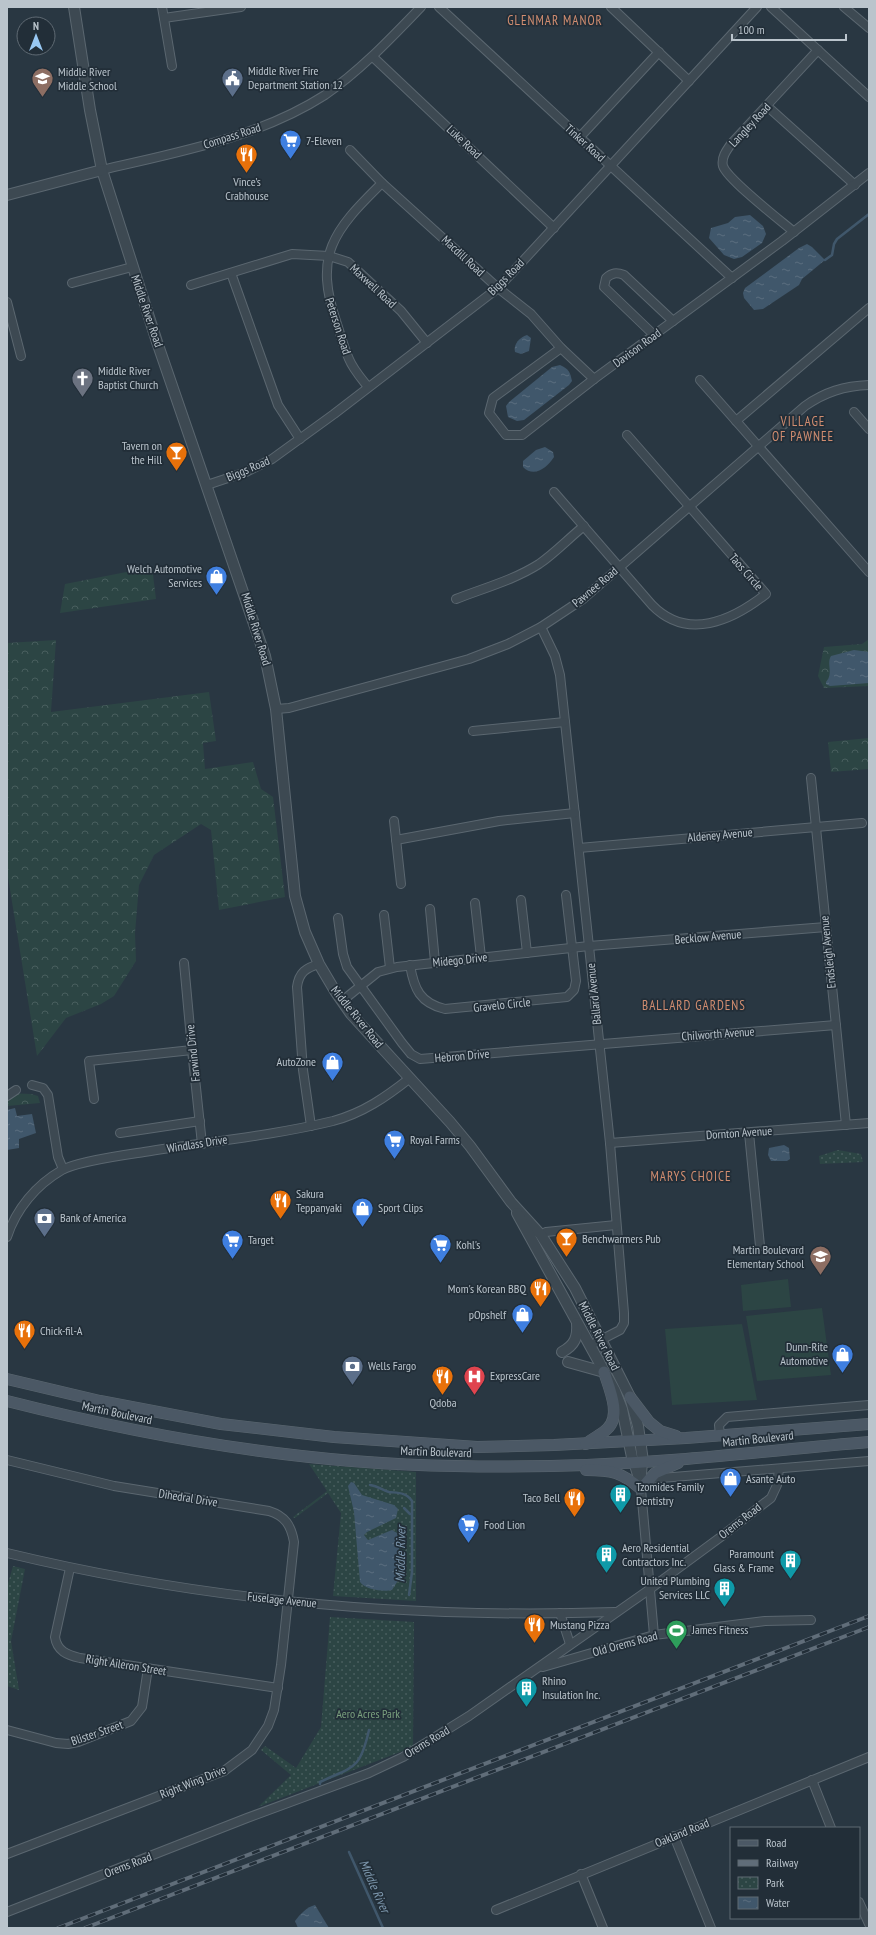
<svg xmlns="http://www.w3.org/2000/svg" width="876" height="1935" font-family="'PT Sans Narrow',sans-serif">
<defs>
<pattern id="forest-crowns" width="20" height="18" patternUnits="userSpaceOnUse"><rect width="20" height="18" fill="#2c4544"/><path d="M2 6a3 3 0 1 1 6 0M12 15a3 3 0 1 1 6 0" fill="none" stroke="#485e5e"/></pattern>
<pattern id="park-dots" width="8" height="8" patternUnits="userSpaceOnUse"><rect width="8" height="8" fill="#2c4544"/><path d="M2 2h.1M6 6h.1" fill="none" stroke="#485e5e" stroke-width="1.8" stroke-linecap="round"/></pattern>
<pattern id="water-ripples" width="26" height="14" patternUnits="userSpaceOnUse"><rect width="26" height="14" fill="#40576b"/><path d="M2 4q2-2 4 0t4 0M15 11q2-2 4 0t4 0" fill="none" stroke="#5a6e7f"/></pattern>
</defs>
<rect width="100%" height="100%" fill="#293742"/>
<g fill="#2c4544">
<path d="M788,1279l3,28 -48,4 -2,-26z"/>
<path d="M822,1308l9,67 -74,6 -11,-65z"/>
<path d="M742,1324l15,76 -85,5 -7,-76z"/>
</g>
<g fill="url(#forest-crowns)">
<path d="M152,567l4,32 -96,14 5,-29z"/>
<path d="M869,639v47l-45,2 -6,-12 6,-29 38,-3z"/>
<path d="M56,640l-5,72 158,-20 7,49 -13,2 2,26 48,-7 8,27 12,8 12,100 -66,13 -8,-80 -10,-6 -47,31 -15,30 -4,48 1,28 -22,35 -13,8 -35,14 -29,38 -30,-185v-228z"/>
<path d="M869,738v31l-38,3 -3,-30z"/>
<path d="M7,1093l24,1 7,2 2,7 -33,3z"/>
</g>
<g fill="url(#park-dots)">
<path d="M838,1150l23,4 2,8 -43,2 -1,-8z"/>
<path d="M309,1464l107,8v129l-83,-5 8,-83 -13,-20 -33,25 -2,-1 34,-26z"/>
<path d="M13,1566l12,3 -14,72 8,49 -12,-4v-99z"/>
<path d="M330,1617l84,5 -1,125 -155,60 33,-32 -30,-25 4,-4 31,22 25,-41z"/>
</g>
<g fill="url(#water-ripples)">
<path d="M750,215l13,11 3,8 -4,9 -20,14 -8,2 -10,-4 -15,-17 2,-10 17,-5 7,-6z"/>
<path d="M807,244l5,3 13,13 -23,19 -3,6 -36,24 -9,1 -10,-12 -1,-5 2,-5 54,-40z"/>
<path d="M527,335l4,3 -2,13 -8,3 -6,-2c-2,-8 5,-15 12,-17z"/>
<path d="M560,365c9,4 10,7 12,16l-3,4 -45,35 -7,1 -9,-4 -2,-11 3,-4 43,-35z"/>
<path d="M545,447l8,5 1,5c-7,11 -20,21 -31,10v-6l13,-11z"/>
<path d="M854,650l15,2v31l-39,3 -4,-2v-2c8,-9 0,-18 5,-26z"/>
<path d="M15,1108l2,8 15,-2 4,19 -17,6v9l-12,2v-40z"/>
<path d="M784,1145l5,3 1,11 -3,2h-16l-3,-6 1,-7z"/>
<path d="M351,1482l3,1 8,12 32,10 4,4 -2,9 -29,14 -3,3 4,5 24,-10 5,3 2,10v36l-7,11c-8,2 -26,0 -32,-8l-6,-70 -6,-26z"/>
<path d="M315,1905l14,23h-31l-3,-7c5,-7 12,-14 20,-16z"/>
</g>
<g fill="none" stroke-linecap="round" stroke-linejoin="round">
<g stroke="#40576b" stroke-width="2.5">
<path d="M825,260l7,-5 2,-11 3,-5 32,-25"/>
<path d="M370,1485c8,1 12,5 19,7 9,1 17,0 23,9v71l-3,23"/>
<path d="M404,1508l6,6"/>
<path d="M320,1784v-2c34,-16 40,-12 49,-52"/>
<path d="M349,1852l34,76"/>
</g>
<defs>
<g id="minor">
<path d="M162,7l10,59"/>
<path d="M439,7l293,271"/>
<path d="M611,7l78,74"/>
<path d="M771,7l98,90"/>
<path d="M844,7l25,21"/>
<path d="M164,18l77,-11"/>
<path d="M373,57l181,171"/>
<path d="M767,106l88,79"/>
<path d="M579,138l80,-86"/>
<path d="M350,150l32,33 116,105 33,26 30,34 33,31"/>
<path d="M102,170c76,-18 156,-32 223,-75 36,-25 65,-56 96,-88"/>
<path d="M794,232c-13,-11 -67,-53 -71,-66 -2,-8 3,-15 8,-22l87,-94"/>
<path d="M231,273l47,132 22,34"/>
<path d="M72,283l60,-16"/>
<path d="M191,285l101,-31 37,2 19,6 53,49 26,32"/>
<path d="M7,302l14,54"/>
<path d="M654,335l-50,-48 2,-9c6,-5 10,-6 18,-3l49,46"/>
<path d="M561,348l-68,50 -4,15 17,22h16l72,-56 188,-138 87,-68"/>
<path d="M700,380l169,192"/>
<path d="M368,387c-7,-9 -15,-18 -19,-28 -5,-11 -8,-23 -12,-35 -24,-69 -4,-93 45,-141"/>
<path d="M854,412l15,17"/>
<path d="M736,421l133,-113"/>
<path d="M207,485l39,-13 26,-13 62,-45 164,-126 259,-281"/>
<path d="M554,492l98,113c35,36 80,16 114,-11l-139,-159"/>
<path d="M456,599c28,-11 58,-19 83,-35 16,-11 30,-26 45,-38"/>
<path d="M541,627l14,29 5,19 50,468 14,170v10l-4,7 -29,15"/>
<path d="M276,709l13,-1 180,-49 39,-15 33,-17 42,-28 222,-193c20,-14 39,-20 64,-21"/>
<path d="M473,731l92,-9"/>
<path d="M811,778l35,347"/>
<path d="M394,821l7,63"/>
<path d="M396,840l103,-19 76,-8"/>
<path d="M579,848l283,-25"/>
<path d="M521,900l6,53"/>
<path d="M475,903l6,54"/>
<path d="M430,909l5,53"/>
<path d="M384,915l6,53"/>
<path d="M338,918l5,36 4,13 55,76 9,11 9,5 416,-34"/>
<path d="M184,963l8,87 10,94"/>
<path d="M410,965c4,24 10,38 35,44l122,-12 7,-7 2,-9 -10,-86"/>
<path d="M342,1001l36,-29 19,-5 192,-21 237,-19"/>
<path d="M32,1085l11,3 5,7 10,62 5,12"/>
<path d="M7,1096l9,-6"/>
<path d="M94,1099l-5,-38 103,-11"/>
<path d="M311,1126l-8,-56 -6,-83c2,-15 9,-19 22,-23"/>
<path d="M120,1133l80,-12"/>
<path d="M749,1133l11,113"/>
<path d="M610,1143l259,-20"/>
<path d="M541,1235l5,-3 70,-7"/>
<path d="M7,1237c9,-28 29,-52 55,-67 16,-9 62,-15 82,-18 63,-10 127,-16 189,-31 30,-8 53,-24 77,-43"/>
<path d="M720,1436l-1,-11 8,-8 142,-12"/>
<path d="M7,1460l107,26 155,25c16,5 22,14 25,31l-13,123 -7,45 -6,16 -16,24 -28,21 -217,83"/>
<path d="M643,1461l-2,28 13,146"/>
<path d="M633,1462l8,26"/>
<path d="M649,1479l220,-18"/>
<path d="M7,1553c199,48 403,66 608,59"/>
<path d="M70,1568l-15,69c2,14 12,18 25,21l198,30"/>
<path d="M560,1613l10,31"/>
<path d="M543,1667l111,-32 111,-14 46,-1"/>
<path d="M7,1730l49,13 12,1 10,-2 53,-21 11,-14 6,-39"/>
<path d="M812,1780l19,48"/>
<path d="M674,1836l37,92"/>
<path d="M581,1874l22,54"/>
<path d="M859,1902l10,22"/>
<path d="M496,1910l373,-153"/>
<path d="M7,1912l240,-94 122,-45 34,-16 66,-41 181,-127 72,-53 49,-38 6,-13 2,-16"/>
</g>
<g id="tertiary">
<path d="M74,7l16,103 12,60 55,172 108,314 11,53 19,187 10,36 14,32 16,27 16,23 99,108 20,24 41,56 30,33 34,53 55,109 8,29 5,35"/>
<path d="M7,195l95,-25"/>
<path d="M517,1213l98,178 7,18 11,53"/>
<path d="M562,1352c13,-7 16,-15 15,-29"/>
<path d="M568,1362l36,10"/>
</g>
<g id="secondary">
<path d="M7,1379l93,22 121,23 113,13 143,10 77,-2 132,-7 183,-14"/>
<path d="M630,1397l19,25 11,9 16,5"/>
<path d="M7,1401c146,37 297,63 448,65 77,2 155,-1 231,-7 61,-5 122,-12 183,-17"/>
<path d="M586,1444c7,-6 15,-9 21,-15 15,-13 2,-41 -3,-57"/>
<path d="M586,1470c26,0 35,2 55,19l14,-16 23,-10"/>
</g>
</defs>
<use href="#minor" stroke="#5b6770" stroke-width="10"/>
<use href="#tertiary" stroke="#5b6770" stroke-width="12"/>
<use href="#secondary" stroke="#5b6770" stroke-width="12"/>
<use href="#minor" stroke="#3d4952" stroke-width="8"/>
<use href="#tertiary" stroke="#3d4952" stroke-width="10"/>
<use href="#secondary" stroke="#4b5865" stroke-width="11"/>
<defs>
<g id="rail">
<path d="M58,1928l811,-312"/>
<path d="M85,1928l784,-301"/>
</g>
</defs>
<use href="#rail" stroke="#606d79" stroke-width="4"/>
<use href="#rail" stroke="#222e38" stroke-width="2.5" stroke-dasharray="8" stroke-linecap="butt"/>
</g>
<defs>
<symbol id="civic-pin" viewBox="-11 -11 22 30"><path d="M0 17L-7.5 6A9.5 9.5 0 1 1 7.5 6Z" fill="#5c6f8a" stroke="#222e38"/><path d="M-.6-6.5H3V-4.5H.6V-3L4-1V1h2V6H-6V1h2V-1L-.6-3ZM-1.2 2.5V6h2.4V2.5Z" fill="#fff"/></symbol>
<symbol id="school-pin" viewBox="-11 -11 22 30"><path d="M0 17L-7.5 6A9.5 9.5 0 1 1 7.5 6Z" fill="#8d6e63" stroke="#222e38"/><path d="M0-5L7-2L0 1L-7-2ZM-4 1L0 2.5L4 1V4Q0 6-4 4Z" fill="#fff"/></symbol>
<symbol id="supermarket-pin" viewBox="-11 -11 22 30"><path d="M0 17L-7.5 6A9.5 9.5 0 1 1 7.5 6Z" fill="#3f7fe0" stroke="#222e38"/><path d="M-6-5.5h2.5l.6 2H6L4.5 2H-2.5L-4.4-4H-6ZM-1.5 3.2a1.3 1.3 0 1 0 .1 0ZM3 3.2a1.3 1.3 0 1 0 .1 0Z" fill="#fff"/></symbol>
<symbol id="restaurant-pin" viewBox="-11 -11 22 30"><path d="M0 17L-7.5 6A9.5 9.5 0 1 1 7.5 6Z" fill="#e8710a" stroke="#222e38"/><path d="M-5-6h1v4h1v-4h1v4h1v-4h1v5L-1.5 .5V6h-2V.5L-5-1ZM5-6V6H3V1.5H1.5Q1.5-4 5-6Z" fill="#fff"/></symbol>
<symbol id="church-pin" viewBox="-11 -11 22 30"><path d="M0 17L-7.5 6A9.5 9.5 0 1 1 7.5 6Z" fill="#6b7280" stroke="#222e38"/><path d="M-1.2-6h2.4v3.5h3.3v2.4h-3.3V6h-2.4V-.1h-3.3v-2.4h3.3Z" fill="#fff"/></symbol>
<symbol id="bar-pin" viewBox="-11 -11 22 30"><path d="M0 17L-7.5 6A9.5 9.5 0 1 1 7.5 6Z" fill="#e8710a" stroke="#222e38"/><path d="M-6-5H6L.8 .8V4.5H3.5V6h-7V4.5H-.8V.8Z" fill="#fff"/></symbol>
<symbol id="shop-pin" viewBox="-11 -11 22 30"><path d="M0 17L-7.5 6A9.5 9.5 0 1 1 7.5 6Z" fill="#3f7fe0" stroke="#222e38"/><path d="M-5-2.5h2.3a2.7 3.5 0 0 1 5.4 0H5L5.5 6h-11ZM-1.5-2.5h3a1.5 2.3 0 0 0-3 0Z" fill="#fff"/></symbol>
<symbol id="bank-pin" viewBox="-11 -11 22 30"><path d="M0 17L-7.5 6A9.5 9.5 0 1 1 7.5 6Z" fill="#5c6f8a" stroke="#222e38"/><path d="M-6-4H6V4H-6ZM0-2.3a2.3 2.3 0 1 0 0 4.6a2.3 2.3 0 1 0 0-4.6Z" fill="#fff"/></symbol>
<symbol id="hospital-pin" viewBox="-11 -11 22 30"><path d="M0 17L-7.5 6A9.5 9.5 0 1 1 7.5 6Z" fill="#e0444e" stroke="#222e38"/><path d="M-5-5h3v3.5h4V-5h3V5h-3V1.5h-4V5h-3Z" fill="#fff"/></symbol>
<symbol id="building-pin" viewBox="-11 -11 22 30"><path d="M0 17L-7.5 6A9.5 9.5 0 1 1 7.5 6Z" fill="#0f9aa8" stroke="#222e38"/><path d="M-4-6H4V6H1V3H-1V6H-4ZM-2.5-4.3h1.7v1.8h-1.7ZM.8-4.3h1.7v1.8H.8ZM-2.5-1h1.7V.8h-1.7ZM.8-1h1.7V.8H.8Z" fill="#fff"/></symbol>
<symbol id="stadium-pin" viewBox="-11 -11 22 30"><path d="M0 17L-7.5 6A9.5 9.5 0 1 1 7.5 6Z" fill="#2e9e5b" stroke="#222e38"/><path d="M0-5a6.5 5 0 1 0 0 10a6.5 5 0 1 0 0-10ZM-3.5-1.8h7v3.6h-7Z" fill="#fff"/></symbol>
</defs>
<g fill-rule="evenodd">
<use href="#civic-pin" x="220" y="66" width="25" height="34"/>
<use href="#school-pin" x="30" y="66" width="25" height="34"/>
<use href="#supermarket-pin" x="278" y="128" width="25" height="34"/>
<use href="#restaurant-pin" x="234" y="142" width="25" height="34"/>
<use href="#church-pin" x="70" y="366" width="25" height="34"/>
<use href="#bar-pin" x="164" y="440" width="25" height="34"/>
<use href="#shop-pin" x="204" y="564" width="25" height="34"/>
<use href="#shop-pin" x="320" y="1050" width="25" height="34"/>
<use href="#supermarket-pin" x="382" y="1128" width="25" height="34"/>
<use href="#restaurant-pin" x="268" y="1188" width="25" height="34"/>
<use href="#shop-pin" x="350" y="1196" width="25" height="34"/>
<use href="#bank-pin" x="32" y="1206" width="25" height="34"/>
<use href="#bar-pin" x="554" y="1226" width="25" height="34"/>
<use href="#supermarket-pin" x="220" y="1228" width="25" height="34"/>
<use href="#supermarket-pin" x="428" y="1232" width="25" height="34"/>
<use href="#school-pin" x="808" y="1244" width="25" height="34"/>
<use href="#restaurant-pin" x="528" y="1276" width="25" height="34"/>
<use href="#shop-pin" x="510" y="1302" width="25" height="34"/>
<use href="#restaurant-pin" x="12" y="1318" width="25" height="34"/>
<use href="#shop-pin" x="830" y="1342" width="25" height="34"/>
<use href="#bank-pin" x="340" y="1354" width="25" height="34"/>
<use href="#restaurant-pin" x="430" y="1364" width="25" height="34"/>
<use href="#hospital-pin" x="462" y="1364" width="25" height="34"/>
<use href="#shop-pin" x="718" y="1466" width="25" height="34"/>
<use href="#building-pin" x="608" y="1482" width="25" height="34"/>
<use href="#restaurant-pin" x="562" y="1486" width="25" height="34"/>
<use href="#supermarket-pin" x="456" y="1512" width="25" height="34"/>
<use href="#building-pin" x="594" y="1542" width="25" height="34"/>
<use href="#building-pin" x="778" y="1548" width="25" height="34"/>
<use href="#building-pin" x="712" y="1576" width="25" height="34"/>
<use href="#restaurant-pin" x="522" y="1612" width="25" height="34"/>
<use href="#stadium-pin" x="664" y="1618" width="25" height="34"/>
<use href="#building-pin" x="514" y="1676" width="25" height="34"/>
</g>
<g text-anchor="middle" stroke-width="3.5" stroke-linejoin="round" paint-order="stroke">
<g font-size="12" fill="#bac4cc" stroke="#222e38" text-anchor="start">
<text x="248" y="75">Middle River Fire<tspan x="248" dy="14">Department Station 12</tspan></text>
<text x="58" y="76">Middle River<tspan x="58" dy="14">Middle School</tspan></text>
<text x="306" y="145">7-Eleven</text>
<text x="247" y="186" text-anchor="middle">Vince’s<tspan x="247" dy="14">Crabhouse</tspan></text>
<text x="98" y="375">Middle River<tspan x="98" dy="14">Baptist Church</tspan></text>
<text x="162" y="450" text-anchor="end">Tavern on<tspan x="162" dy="14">the Hill</tspan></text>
<text x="202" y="573" text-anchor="end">Welch Automotive<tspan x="202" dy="14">Services</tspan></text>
<text x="316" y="1066" text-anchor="end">AutoZone</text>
<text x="410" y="1144">Royal Farms</text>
<text x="296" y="1198">Sakura<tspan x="296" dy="14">Teppanyaki</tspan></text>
<text x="378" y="1212">Sport Clips</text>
<text x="60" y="1222">Bank of America</text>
<text x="582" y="1243">Benchwarmers Pub</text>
<text x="248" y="1244">Target</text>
<text x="456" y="1249">Kohl's</text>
<text x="804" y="1254" text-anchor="end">Martin Boulevard<tspan x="804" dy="14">Elementary School</tspan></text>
<text x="526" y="1293" text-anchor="end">Mom's Korean BBQ</text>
<text x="506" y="1319" text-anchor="end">pOpshelf</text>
<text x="40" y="1335">Chick-fil-A</text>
<text x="828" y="1351" text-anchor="end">Dunn-Rite<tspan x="828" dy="14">Automotive</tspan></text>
<text x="368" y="1370">Wells Fargo</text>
<text x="490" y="1380">ExpressCare</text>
<text x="443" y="1407" text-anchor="middle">Qdoba</text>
<text x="746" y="1483">Asante Auto</text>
<text x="636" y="1491">Tzomides Family<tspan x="636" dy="14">Dentistry</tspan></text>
<text x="560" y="1502" text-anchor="end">Taco Bell</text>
<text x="484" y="1529">Food Lion</text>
<text x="622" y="1552">Aero Residential<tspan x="622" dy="14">Contractors Inc.</tspan></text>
<text x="774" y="1558" text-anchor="end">Paramount<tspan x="774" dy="14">Glass &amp; Frame</tspan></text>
<text x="710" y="1585" text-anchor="end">United Plumbing<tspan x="710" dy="14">Services LLC</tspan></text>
<text x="550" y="1629">Mustang Pizza</text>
<text x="692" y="1634">James Fitness</text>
<text x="542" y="1685">Rhino<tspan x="542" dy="14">Insulation Inc.</tspan></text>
</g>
<g font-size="12" fill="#bac4cc" stroke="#222e38">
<text transform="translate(750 125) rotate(-47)" y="4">Langley Road</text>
<text transform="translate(232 136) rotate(-18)" y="4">Compass Road</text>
<text transform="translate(464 142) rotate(43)" y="4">Luke Road</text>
<text transform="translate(585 143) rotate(42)" y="4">Tinker Road</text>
<text transform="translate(463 256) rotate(43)" y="4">Macdill Road</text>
<text transform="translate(506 277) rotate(-45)" y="4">Biggs Road</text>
<text transform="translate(373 286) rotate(43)" y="4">Maxwell Road</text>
<text transform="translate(147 311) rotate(71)" y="4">Middle River Road</text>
<text transform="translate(338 326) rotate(72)" y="4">Peterson Road</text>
<text transform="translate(637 348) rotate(-36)" y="4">Davison Road</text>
<text transform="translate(248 469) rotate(-23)" y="4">Biggs Road</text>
<text transform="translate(746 572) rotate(49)" y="4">Taos Circle</text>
<text transform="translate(595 587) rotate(-40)" y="4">Pawnee Road</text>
<text transform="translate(256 629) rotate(73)" y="4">Middle River Road</text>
<text transform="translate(720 835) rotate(-5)" y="4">Aldeney Avenue</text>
<text transform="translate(708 937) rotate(-5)" y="4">Becklow Avenue</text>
<text transform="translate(828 952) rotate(-96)" y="4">Endsleigh Avenue</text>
<text transform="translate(460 960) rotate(-6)" y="4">Midego Drive</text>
<text transform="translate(594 994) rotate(-96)" y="4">Ballard Avenue</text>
<text transform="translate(502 1005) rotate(-6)" y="4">Gravelo Circle</text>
<text transform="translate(357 1017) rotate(51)" y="4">Middle River Road</text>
<text transform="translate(718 1034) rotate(-4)" y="4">Chilworth Avenue</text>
<text transform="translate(193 1053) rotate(-96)" y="4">Farwind Drive</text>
<text transform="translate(462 1056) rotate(-5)" y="4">Hebron Drive</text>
<text transform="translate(739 1133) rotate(-4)" y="4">Dornton Avenue</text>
<text transform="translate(197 1144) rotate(-9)" y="4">Windlass Drive</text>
<text transform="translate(599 1336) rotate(63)" y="4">Middle River Road</text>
<text transform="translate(117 1413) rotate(12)" y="4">Martin Boulevard</text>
<text transform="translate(758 1439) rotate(-6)" y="4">Martin Boulevard</text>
<text transform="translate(436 1452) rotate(2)" y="4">Martin Boulevard</text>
<text transform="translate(188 1498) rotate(9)" y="4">Dihedral Drive</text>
<text transform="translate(740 1521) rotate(-38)" y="4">Orems Road</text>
<text transform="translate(282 1600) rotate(6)" y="4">Fuselage Avenue</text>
<text transform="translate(625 1644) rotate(-15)" y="4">Old Orems Road</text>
<text transform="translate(126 1665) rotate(9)" y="4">Right Aileron Street</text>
<text transform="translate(97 1733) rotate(-19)" y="4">Blister Street</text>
<text transform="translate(427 1742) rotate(-31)" y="4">Orems Road</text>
<text transform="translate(193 1782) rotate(-22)" y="4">Right Wing Drive</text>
<text transform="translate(682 1833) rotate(-22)" y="4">Oakland Road</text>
<text transform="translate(128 1865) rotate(-21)" y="4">Orems Road</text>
</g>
<g font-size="12" fill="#7aa07e" stroke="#222e38">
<text x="368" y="1718">Aero Acres Park</text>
</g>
<g font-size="13" letter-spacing="1" fill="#d18d70" stroke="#222e38">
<text x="555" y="25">GLENMAR MANOR</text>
<text x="803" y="426">VILLAGE<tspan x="803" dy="15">OF PAWNEE</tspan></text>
<text x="694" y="1010">BALLARD GARDENS</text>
<text x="691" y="1181">MARYS CHOICE</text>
</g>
<g font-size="13" font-style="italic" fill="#7d97ad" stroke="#222e38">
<text transform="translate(400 1554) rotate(-89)" y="5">Middle River</text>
<text transform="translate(375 1886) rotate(66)" y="5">Middle River</text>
</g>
</g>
<rect width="876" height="1935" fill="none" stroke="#bac4cc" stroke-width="16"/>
<rect x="730" y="1827" width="130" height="92" fill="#222e38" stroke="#5f6a73"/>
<rect x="738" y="1840" width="20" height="6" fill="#4b5865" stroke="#5f6a73"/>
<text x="766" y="1847" font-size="12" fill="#bac4cc">Road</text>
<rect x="738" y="1860" width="20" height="6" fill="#606d79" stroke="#5f6a73"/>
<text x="766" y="1867" font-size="12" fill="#bac4cc">Railway</text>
<rect x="738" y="1877" width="20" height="12" fill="url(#park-dots)" stroke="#5f6a73"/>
<text x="766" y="1887" font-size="12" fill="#bac4cc">Park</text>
<rect x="738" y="1897" width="20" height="12" fill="url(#water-ripples)" stroke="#5f6a73"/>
<text x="766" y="1907" font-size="12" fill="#bac4cc">Water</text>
<g transform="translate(36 36)"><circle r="19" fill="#222e38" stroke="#5f6a73"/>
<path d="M0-3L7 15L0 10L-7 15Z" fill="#98c8f3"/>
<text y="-6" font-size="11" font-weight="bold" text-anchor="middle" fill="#bac4cc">N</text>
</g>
<path d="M732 34v6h114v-6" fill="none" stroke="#bac4cc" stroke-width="2"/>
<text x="738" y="34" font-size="12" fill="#bac4cc" stroke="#222e38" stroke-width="3" paint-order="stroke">100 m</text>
</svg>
